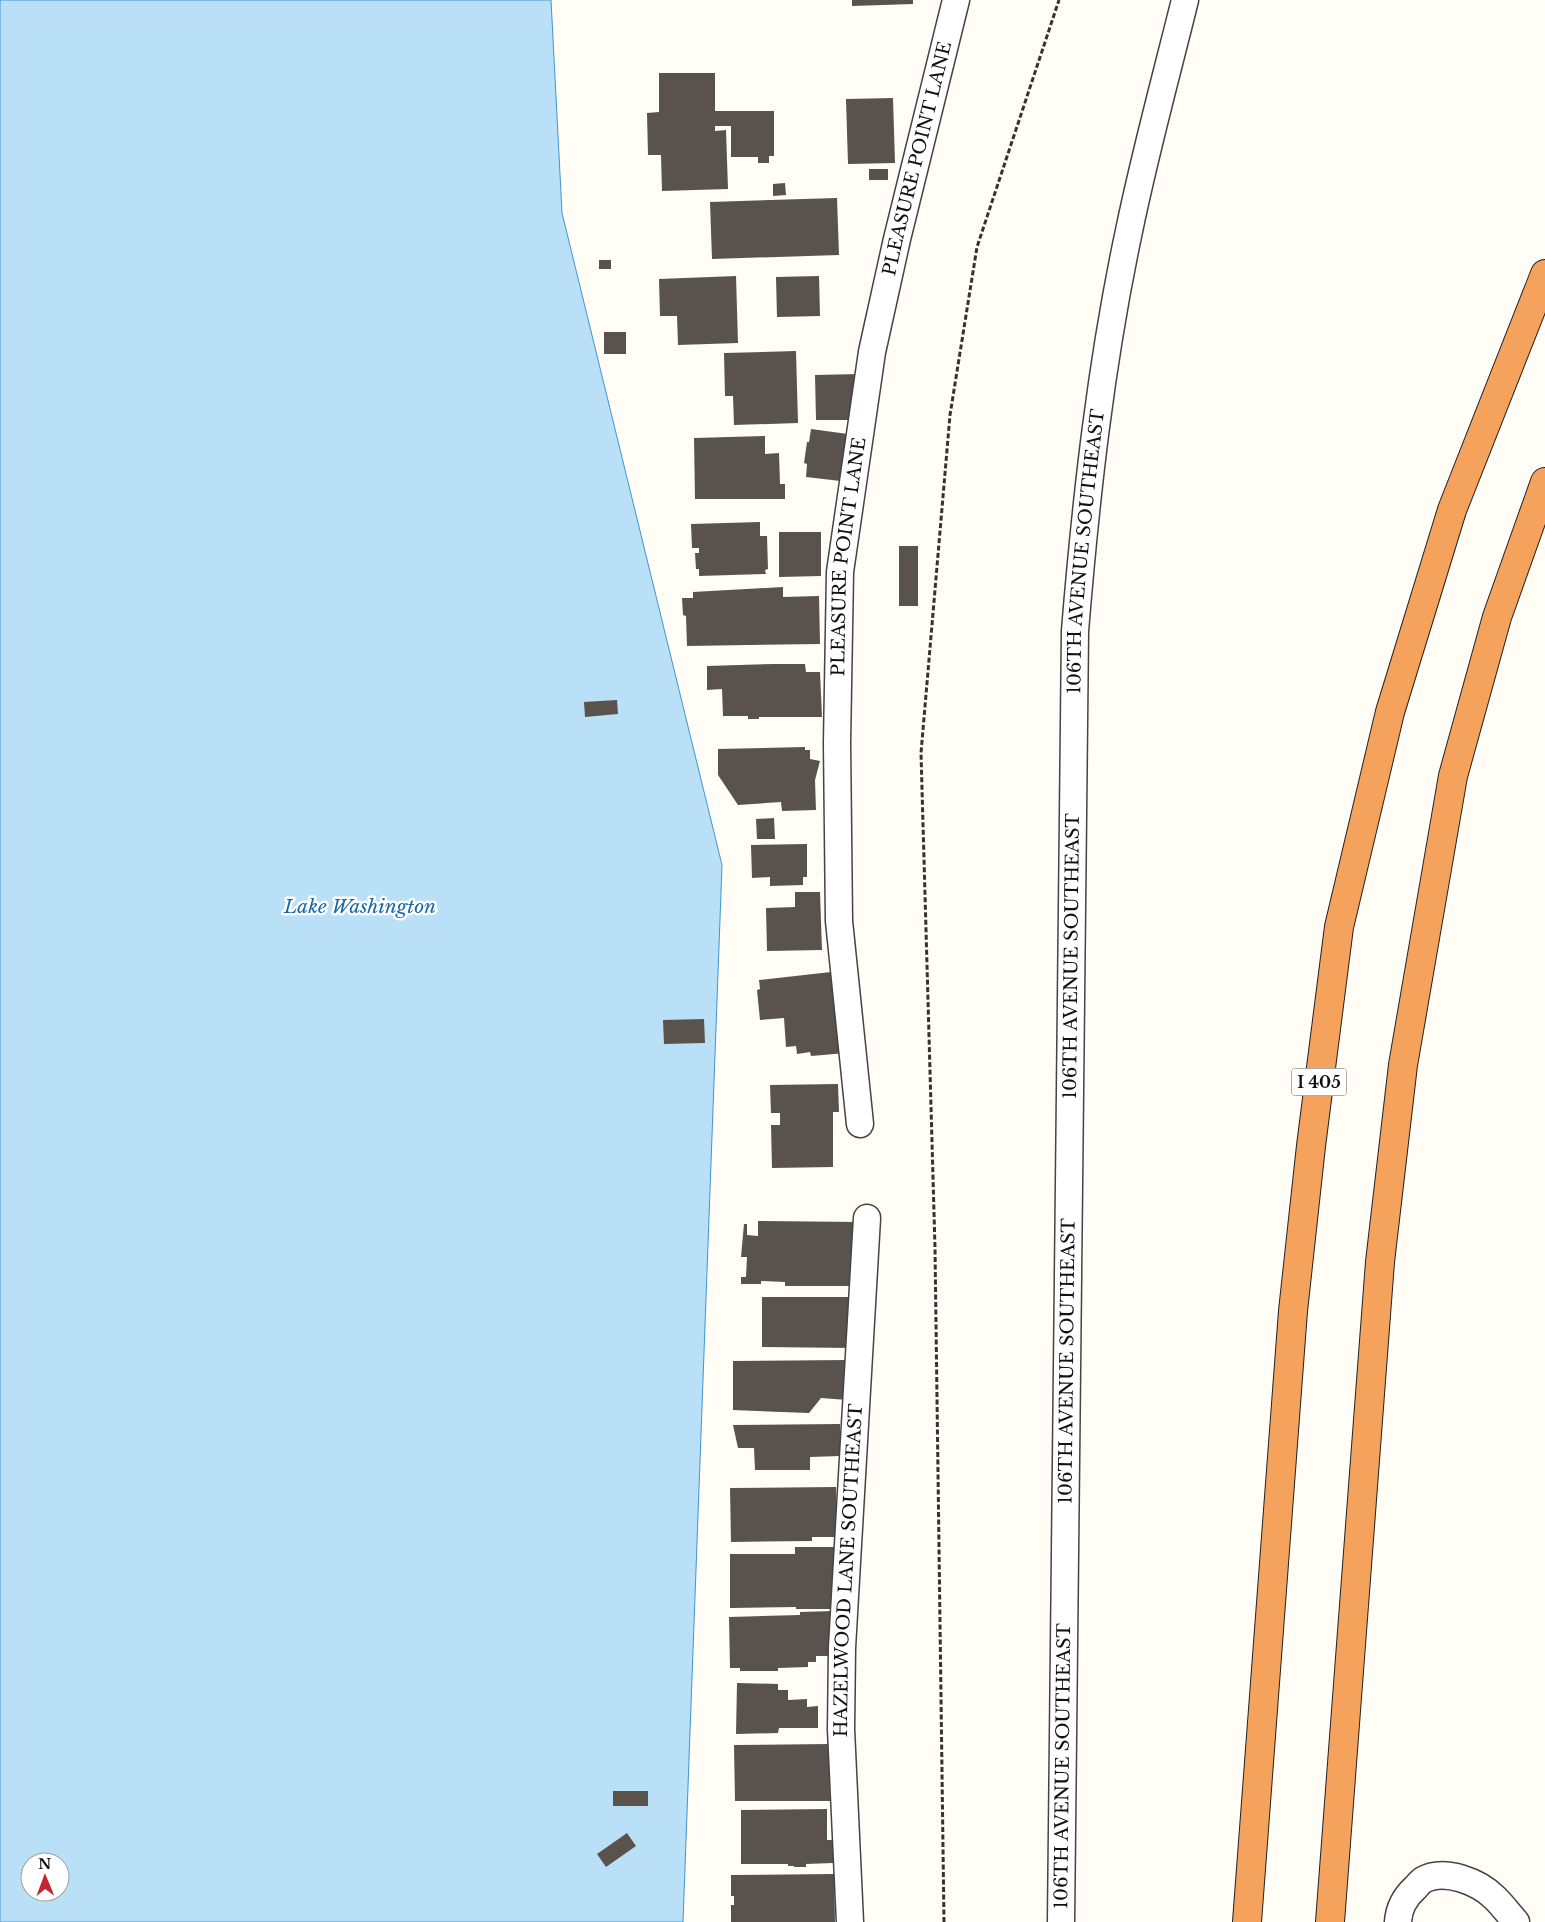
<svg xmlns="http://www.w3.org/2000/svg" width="1545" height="1922" font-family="'Libre Baskerville',serif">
<rect width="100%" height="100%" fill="#fffdf5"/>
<path fill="#b9e0f7" stroke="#3f96cf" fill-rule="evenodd" d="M0,0h551l11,213 160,652 -39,1057h-683zM30,1862h30v30h-30z"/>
<g fill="#5a524d">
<path d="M852,0h61v4l-61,2z"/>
<path d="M659,73h56v38h59v45h-5v7h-11v-6h-27v-31h-16v5l11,-1 2,59 -66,2 -1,-36h-13l-1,-42 12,-1z"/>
<path d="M893,98l2,65 -47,1 -2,-65z"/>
<rect x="869" y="169" width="19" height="11"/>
<path d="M785,183l1,12 -13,1v-12z"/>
<path d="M837,198l2,57 -127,4 -2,-57z"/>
<rect x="599" y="260" width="12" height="9"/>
<path d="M736,276l2,67 -60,2 -1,-29h-17l-1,-37z"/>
<path d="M819,276l1,40 -43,1 -1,-40z"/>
<rect x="604" y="332" width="22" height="22"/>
<path d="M796,351l2,72 -64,2 -1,-29h-8l-1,-43z"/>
<path d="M860,374v46h-44l-1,-45z"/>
<path d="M811,429l44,6 -6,47 -43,-5 1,-13 -3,-1 3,-21h2z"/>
<path d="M765,436v18l14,-1 1,31h5v15h-90l-1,-61z"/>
<path d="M760,522v14h7l1,33 -3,1 1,4 -67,2v-7h-3l-1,-16h4v-5h-7l-1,-24z"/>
<path d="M779,532h42v44l-42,1z"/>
<rect x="899" y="546" width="19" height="60"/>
<path d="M783,587v10l36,-1 1,48 -133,2 -1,-30 -3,-1 -1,-17h11v-6z"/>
<path d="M774,664h31l1,8h14l2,45h-63v2h-11v-3h-25l-1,-27 -15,1v-24z"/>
<path d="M617,700l1,14 -33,3 -1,-15z"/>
<path d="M805,747v3h5v9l10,2 -5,19 1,30 -34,1 -1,-9 -43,3 -20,-30v-26z"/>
<path d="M774,818l1,21h-18l-1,-20z"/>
<path d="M807,844v33h-4v8l-33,1v-9l-18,1 -1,-33z"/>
<path d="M795,892h25l2,58 -55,1 -1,-43 29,-1z"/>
<path d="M831,972l4,33 11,48 -35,3 -1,-4 -13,2 -1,-8 -10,1 -2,-29 -24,2 -3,-30 3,-1 -1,-9z"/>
<path d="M704,1019l1,24 -41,1 -1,-24z"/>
<path d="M838,1084l1,28h-6v55l-61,1 -1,-43h9v-12h-9l-1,-28z"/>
<path d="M758,1221l100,1v64h-73v-4l-24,-1v3h-20v-7h5l1,-20h-6l3,-33h3v11l11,1z"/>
<path d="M762,1297h92v51l-92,-1z"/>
<path d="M848,1360l-1,40 -26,-2 -12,15 -76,-3v-49z"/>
<path d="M840,1424v32l-30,1v13h-55l-1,-22h-16l-5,-23z"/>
<path d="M836,1487l1,50h-25v4l-81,1 -1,-54z"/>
<path d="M795,1547h40l1,62h-40v-2l-66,1v-54h65z"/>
<path d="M834,1611l1,45h-19v6h-8v5l-30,1v3h-38v-3h-10l-1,-51 71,-2v-3z"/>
<path d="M737,1683l41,1v6h10v10l19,-1v8l11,-1v22h-39l-1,5 -42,1z"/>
<path d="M829,1744l1,57h-95l-1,-56z"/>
<rect x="613" y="1791" width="35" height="15"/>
<path d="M827,1809v31h6v23l-27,1v3h-12v-1h-6v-2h-47v-54z"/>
<path d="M627,1833l9,13 -30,21 -9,-13z"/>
<path d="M834,1874l1,48h-104v-17h3v-9h-3v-21z"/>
</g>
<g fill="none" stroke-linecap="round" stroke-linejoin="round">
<defs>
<g id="minor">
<path id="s1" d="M860,1124l-21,-203 -2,-178 3,-171 32,-220 25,-113 59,-239"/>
<path id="s2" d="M850,1922l-9,-193 1,-81 25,-430"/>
<path id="s3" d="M1061,1922l14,-1291c11,-134 26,-269 54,-400 16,-78 37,-154 56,-231"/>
<path d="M1398,1922c1,-14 6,-24 17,-34 2,-2 5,-6 8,-8 22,-12 56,2 72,18 8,8 14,16 21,24"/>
</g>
<g id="motorway">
<path d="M1247,1922l46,-611 18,-165 28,-219 51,-215 62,-202 93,-236"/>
<path d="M1330,1922l50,-660 23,-197 50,-289 44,-159 48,-135"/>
</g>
</defs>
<use href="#minor" stroke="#444" stroke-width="29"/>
<use href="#motorway" stroke="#222" stroke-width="30"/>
<path stroke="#333" stroke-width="3" stroke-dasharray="5 2.5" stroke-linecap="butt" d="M944,1922l-9,-674 -14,-495 29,-338 27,-168 82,-247"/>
<use href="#minor" stroke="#fff" stroke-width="26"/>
<use href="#motorway" stroke="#f5a25d" stroke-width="28"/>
</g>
<g text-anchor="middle" stroke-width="5" stroke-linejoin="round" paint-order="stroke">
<rect fill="#fff" stroke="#585858" stroke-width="1" x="1291.5" y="1068.5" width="55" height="27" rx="4"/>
<g font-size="16" font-weight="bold" fill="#111">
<text x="1319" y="1088">I 405</text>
</g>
<g font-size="18" fill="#111" stroke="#fff">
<text dy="6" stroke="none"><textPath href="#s1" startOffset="974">PLEASURE POINT LANE</textPath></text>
<text dy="6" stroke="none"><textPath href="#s3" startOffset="1371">106TH AVENUE SOUTHEAST</textPath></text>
<text dy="6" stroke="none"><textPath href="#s1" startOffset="569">PLEASURE POINT LANE</textPath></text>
<text dy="6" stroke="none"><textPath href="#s3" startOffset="966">106TH AVENUE SOUTHEAST</textPath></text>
<text dy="6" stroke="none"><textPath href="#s3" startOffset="561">106TH AVENUE SOUTHEAST</textPath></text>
<text dy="6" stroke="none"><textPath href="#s2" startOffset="352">HAZELWOOD LANE SOUTHEAST</textPath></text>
<text dy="6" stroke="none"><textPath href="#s3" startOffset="156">106TH AVENUE SOUTHEAST</textPath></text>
</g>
<g font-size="19" font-style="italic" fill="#1768a6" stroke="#fff">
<text x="360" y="913">Lake Washington</text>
</g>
</g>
<g transform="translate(45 1877) rotate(359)"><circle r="24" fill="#ffffff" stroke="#a0a0a0"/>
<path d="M0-4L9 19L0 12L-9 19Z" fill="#c4262e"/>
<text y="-8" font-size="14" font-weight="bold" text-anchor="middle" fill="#111111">N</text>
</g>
</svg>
